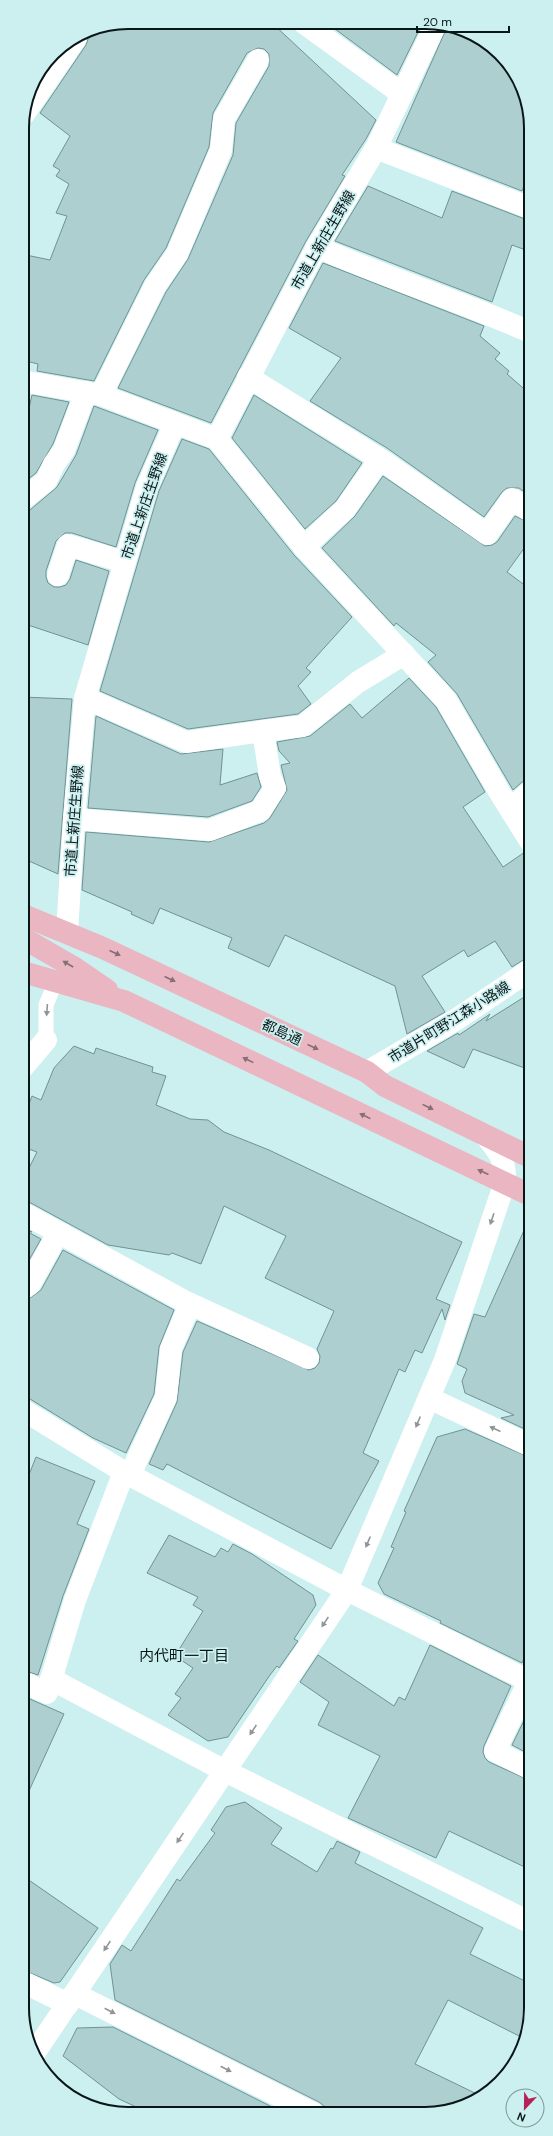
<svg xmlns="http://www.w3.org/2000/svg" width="553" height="2136" font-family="'DM Sans','Noto Sans JP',sans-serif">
<rect width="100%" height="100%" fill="#cceff0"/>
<g fill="#adcfd0" stroke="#719293">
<path d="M128,22l144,1 104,97 -10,19 -24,36 3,1 -39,65 -95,182 -93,-35 48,-96 22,-33 45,-104 3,-32 33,-57v-12l-5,-5 -6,-1 -11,5 -34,60 -4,34 -43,101 -22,32 -50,101 -57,-10 1,-7 -16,-4v-84l4,-21 24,5 17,-44 -11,-3 13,-29 -13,-8 4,-6 -7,-4 17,-30 -30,-23 46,-68 2,-6 -2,-8z"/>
<path d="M327,23l34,1h61l-25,51z"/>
<path d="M448,25l30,11 27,22 25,56v57l-8,20 -126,-49z"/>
<path d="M368,186l74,32 10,-27 78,30v9l-7,19 -11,-4 -20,57 -157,-61z"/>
<path d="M323,263l161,63 -4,10 20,17 -5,6 14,12 -2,3 23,20v102l-11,-8h-12l-5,4 -18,25 -97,-69 -77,-47 31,-43 -52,-30z"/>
<path d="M32,395l37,7 -16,42 -17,29 -14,11v-44z"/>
<path d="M254,395l108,68 -26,38 -31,28 -73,-91z"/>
<path d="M94,406l64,24 -23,53 -19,64 -44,-14h-7l-9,8 -10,30v6l2,6 6,4h6l6,-2 4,-6 6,-19 33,11 -21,74 -66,-22v-111l8,-2 27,-23 19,-32z"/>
<path d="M182,439l27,10 85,106 58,62 -46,51 5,4 -13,14 13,18 -13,10 -110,15 -88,-38 59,-200z"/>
<path d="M383,476l102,70 7,-1 5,-3 18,-26 15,7v17l-23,32 23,17v191l-8,2 -9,8 -56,-96 -29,-32 8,-7 -40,-32 -2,3 -72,-78 33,-32z"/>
<path d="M409,678l27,29 49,85 -22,15 40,60 22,-15 5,1v105l-7,2 -11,7 -17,-26 -27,16 -4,-7 -42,26 23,36 -38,22 -12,-48 -110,-51 -16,32 -41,-19 4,-10 -72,-30 -7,16 -22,-10 1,-2 -50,-22 4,-58 123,10 55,-19 6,-5 17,-28 -6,-25 9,-2 -11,-12 -2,-9 33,-6 40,-32 12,14z"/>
<path d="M22,697l50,2 -14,175 -29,-13 -7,-33z"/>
<path d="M96,716l85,38 42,-5 -3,36 37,-12 4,14 -9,14 -44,16 -120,-9z"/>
<path d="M530,985v85l-57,-21 -9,19 -37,-17 31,-18 1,2 31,-21 -4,7 43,-27 -4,-6z"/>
<path d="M74,1046l20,8 2,-6 57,19 -1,5 14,4 -10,29 34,14 18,1 16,12 45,18 193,92 -26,57 14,6 -5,15 -3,-11 -20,44 -7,-3 -10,22 -6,-3 -36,84 16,8 -48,88 -164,-85 -4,6 -14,-6 28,-62 6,-50 14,-31 112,49 6,-2 4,-5 1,-7 -3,-7 17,-38 -69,-33 21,-42 -62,-30 -23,58 -29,-11 -3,2 -61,-10 -79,-43 -6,-1v-21l14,-28 -14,-5v-27l9,-24 9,4 13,-32z"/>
<path d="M530,1217l1,119v96l-30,-14 13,-3 -49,-22 -3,-12 5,-12 -10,-5 17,-50 11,3z"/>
<path d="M23,1227l9,5 -6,-1 15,8 -18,32z"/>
<path d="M63,1250l111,60 -15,37 -5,47 -28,59 -33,-15 -63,-39 -7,-1v-91l3,-6 15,-11z"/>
<path d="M465,1429l66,29v187l-9,18 -82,-40 1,-2 -57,-27 -6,-11 16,-35 -3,-1 15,-35 -2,-1 33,-74z"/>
<path d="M36,1457l59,24 -18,43 12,5 -26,67 -25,79 -15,-5v-180z"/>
<path d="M169,1535l46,22 6,-9 7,4 5,-8 19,10 61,41 3,10 -22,34 4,2 -19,27 -2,-2 -7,9 -42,62 -20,4 -40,-26 13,-17 -6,-4 18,-26 -18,-12 28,-45 -10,-6 5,-8 -51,-24z"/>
<path d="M430,1645l81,41 -27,60 -1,6 2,6 4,4 42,19v89l-82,-39 -13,27 -88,-40 32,-62 -62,-31 11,-23 -29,-20 18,-27 76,51 5,-9 6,3z"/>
<path d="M23,1696l41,18 -41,90z"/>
<path d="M531,1706v49l-19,-10z"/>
<path d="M245,1802l37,26 -11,16 46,28 14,-24 2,1 4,-8 23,11 -5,11 128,65 -13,26 61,30v31l-6,24 -77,-39 -33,64 66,32 -9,7 -33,10h-114l-1,-7 -5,-4 -204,-102 -5,-36 12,-19 9,6 46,-72 3,2 35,-48 -4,-3 15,-23z"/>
<path d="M23,1876l75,52 -38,54 -6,1 -31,-13z"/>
<path d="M113,2027l171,86 -137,-1 -28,-13 -56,-43 14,-28z"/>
</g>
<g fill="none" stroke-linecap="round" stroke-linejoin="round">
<path stroke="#fff" stroke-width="15" d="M46,1040v-35l10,-24"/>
<g stroke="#fff" stroke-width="22">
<path d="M304,23l98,71"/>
<path d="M24,114l52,-76"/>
<path d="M376,148l154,60"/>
<path d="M317,247c70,31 143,54 213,85"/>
<path d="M248,377l132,82 107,75 25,-35 18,12"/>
<path d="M22,381l79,14 116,44 100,-192 59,-99 60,-124"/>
<path d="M101,395l54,-109 22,-32 44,-104 3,-31 34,-59"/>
<path d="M217,439l87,108 142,153 54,93 30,48"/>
<path d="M22,500l24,-19 8,-17 10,-14 22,-58"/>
<path d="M304,547l41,-38 35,-50"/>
<path d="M58,575l10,-30 56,17"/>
<path d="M85,698l101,44 77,-11 40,-5 55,-44 46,-28"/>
<path d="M510,809l20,-17"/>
<path d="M74,819l136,11 50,-19 15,-23 -5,-12 -7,-45"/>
<path d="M67,933l7,-114 11,-121 62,-211 28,-64"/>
<path d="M23,1067l23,-27"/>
<path d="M367,1072l90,-53 73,-49"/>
<path d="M23,1213l161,88 124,57"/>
<path d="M23,1289l7,-5 28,-51"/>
<path d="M429,1398l102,48"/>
<path d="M23,1410l101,62 223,118 184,92"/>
<path d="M130,1475l36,-78 5,-48 19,-45"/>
<path d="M51,1679l174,92 306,152"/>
<path d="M529,1681l-34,70 36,18"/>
<path d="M23,1682l24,11 28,-93 49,-128"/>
<path d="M23,1982l45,22"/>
<path d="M75,1994l238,119"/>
<path d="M33,2055l314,-465 98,-230 60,-178c1,-22 -6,-30 -20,-47"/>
</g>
<g stroke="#eab6c1" stroke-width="22">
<path d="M23,915l80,33 264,124 18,14 145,71"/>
<path d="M23,938l52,30 32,22"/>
<path d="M23,972l101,29 406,194"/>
</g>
</g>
<defs><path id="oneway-solid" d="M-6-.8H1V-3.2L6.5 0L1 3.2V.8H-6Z"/></defs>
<g fill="#856e74">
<use href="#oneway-solid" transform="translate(115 953) rotate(25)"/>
<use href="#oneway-solid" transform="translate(68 964) rotate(-150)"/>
<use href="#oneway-solid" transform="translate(170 979) rotate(25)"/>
<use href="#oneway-solid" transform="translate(313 1047) rotate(25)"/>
<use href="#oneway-solid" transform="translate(248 1060) rotate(-154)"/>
<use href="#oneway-solid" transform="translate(428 1107) rotate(26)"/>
<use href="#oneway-solid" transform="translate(365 1116) rotate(-154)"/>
<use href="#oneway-solid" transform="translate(483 1172) rotate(-155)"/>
</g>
<g fill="#909697">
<use href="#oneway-solid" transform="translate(47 1010) rotate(94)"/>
<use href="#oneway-solid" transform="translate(492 1219) rotate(109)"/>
<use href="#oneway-solid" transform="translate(418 1422) rotate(113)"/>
<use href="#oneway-solid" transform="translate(495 1429) rotate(-155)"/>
<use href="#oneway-solid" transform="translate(368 1542) rotate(113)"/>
<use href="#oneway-solid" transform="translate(325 1622) rotate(124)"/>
<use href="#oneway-solid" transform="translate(253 1730) rotate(124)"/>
<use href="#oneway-solid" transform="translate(180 1838) rotate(124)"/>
<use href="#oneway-solid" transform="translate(107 1946) rotate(124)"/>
<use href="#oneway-solid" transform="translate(110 2011) rotate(27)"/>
<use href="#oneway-solid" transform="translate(226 2069) rotate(27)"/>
</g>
<g text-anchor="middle" stroke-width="3.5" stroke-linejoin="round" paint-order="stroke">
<g font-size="14" fill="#091617" stroke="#cceff0">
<text transform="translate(323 240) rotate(-60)" y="5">市道上新庄生野線</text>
<text transform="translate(144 506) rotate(-71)" y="5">市道上新庄生野線</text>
<text transform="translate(74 821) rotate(-86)" y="5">市道上新庄生野線</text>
<text transform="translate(449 1022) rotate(-32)" y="5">市道片町野江森小路線</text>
<text transform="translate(282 1032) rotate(25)" y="5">都島通</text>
</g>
<g font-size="15" fill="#091617" stroke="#cceff0">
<text x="184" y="1661">内代町一丁目</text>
</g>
</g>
<path d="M0 0H553V2136H0ZM128 29H425A99 99 0 0 1 524 128V2008A99 99 0 0 1 425 2107H128A99 99 0 0 1 29 2008V128A99 99 0 0 1 128 29Z" fill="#cceff0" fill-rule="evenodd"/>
<path fill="none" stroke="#091617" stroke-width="2" d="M128 29H425A99 99 0 0 1 524 128V2008A99 99 0 0 1 425 2107H128A99 99 0 0 1 29 2008V128A99 99 0 0 1 128 29Z"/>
<g transform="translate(525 2108) rotate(202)"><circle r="19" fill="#cceff0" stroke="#7e9899"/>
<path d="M0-3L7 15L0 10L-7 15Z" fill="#b32355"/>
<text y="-6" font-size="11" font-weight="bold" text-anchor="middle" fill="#091617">N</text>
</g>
<path d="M417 26v6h92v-6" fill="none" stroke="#091617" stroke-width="2"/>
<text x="423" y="26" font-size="12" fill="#091617" stroke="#cceff0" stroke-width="3" paint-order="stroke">20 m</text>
</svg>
